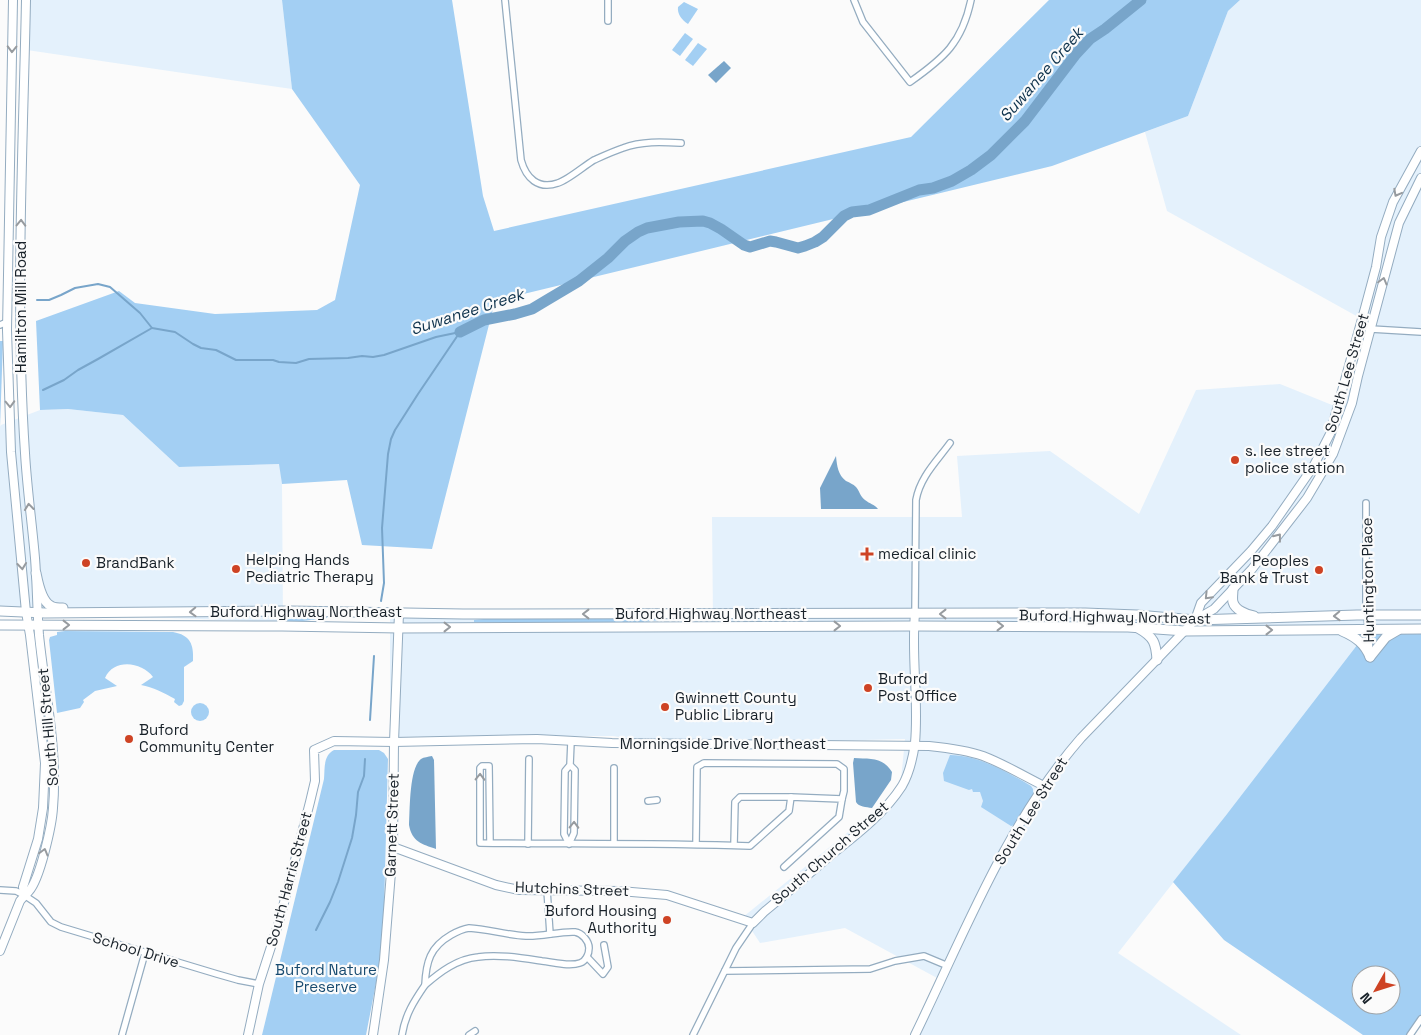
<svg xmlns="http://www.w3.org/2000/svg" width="1421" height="1035" font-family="'Space Grotesk',sans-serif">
<rect width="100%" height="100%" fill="#fbfbfb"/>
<g fill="#e4f1fc">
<path d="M23,0h259l10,89 -272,-40z"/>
<path d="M1240,0h181v628l-194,186 -109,139 123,82h-331l27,-57 -92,-50 -85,15 -17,-26 157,-127 5,-51 -239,6 -53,-9 -223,1v-123l261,9 62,-3 -1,-103h250l-5,-61 93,-5 89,63 57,-124 84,-6 62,25 21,-56 6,-30 -202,-112 -22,-79 43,-16 40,-105z"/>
<path d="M68,409l55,6 56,52 101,-3 2,20 1,138 -253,-9 -30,1v-187l1,-2 39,-15z"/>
</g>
<g fill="#a3cff3" fill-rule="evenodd">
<path d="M282,0h170l31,196 11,35 417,-94 138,-137h191l-12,11 -40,105 -136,50 -557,135 -63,248 -70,-4 -15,-65 -65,4 -3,-20 -100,3 -56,-52 -55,-6 -28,1 -4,-89 83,-30 16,12 80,11 102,-4 18,-10 25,-115 -68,-96z"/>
<path d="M684,2l14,7 -10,15c-6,-4 -11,-10 -10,-17z"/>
<path d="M685,33l8,6 -13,17 -8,-6z"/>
<path d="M698,43l9,6 -14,17 -8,-6z"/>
<path d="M0,341h3l-3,86z"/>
<path d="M306,617h21v1l-24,3h-22v-1z"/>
<path d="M493,618h167v2l-17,2h-169v-2z"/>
<path d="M1371,627l50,1v396l-8,11h-50l-139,-95 -51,-58 54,-68zM1361,975h30v30h-30z"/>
<path d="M65,631l108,1c17,3 21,12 20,29l-9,6v34l-2,4 -3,1 -5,-4 1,-3c-11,-6 -22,-12 -34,-14l12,-8c-11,-15 -39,-19 -48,1l12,8 -22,5 -12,9 1,2 -4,6 -23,5 -8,-73 1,-3 7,-2v-3z"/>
<circle cx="200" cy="712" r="9"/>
<path d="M334,750h45l5,3 4,6 -5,188 -17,88h-104l62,-256c1,-11 -1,-23 10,-29z"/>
<path d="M950,755c28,0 57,17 81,31l2,3v6l-18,30 -4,1 -30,-19 2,-6 -3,-9h-7l-1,-3 -3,1 -25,-9 -1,-8z"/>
</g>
<g fill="#78a5ca">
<path d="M724,61l7,7 -15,15 -8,-8z"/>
<path d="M836,456c1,10 2,19 10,25 4,2 7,3 10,6 4,5 4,9 9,13 5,4 9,4 13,9h-57l-1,-21z"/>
<path d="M432,756l2,4 2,89c-14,-5 -24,-7 -27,-24 1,-14 0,-57 12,-66 3,-2 7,-2 11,-3z"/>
<path d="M854,758c16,1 29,-1 38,14l-1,8 -19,28c-6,-1 -13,-1 -16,-6l-3,-39z"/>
</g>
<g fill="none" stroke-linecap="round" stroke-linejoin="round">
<g stroke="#78a5ca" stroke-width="2">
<path d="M37,300h12l12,-5 14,-7 23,-4 12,3 30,26 12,15 23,4 18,12 8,4 15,2 20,10h37l6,2 17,1 13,-4 39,-1 14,-2 11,1 11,-2 52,-18 24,-5"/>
<path d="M43,390l21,-10 14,-10 20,-11 54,-31"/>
<path d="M381,601l3,-18 -2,-55 6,-74 3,-15 4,-9 23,-36 42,-62"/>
<path d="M370,720l4,-64"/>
<path d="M316,930l14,-28 8,-20 14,-44 4,-23 2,-23 6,-16 1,-17"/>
</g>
<path stroke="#78a5ca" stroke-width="11" d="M460,332l24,-12 31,-6 17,-5 15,-9 32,-19 29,-23 17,-17 13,-9 9,-4 32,-6 24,-1 7,2 11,6 23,16 6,2 20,-6 6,1 22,6 7,-2 10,-4 8,-5 21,-21 8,-4 17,-2 50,-20 14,-2 19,-7 19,-11 20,-15 34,-34 51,-67 14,-15 15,-10 36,-29"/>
<defs>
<g id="street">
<path d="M505,0l16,160c5,18 17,30 37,23 10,-3 26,-17 36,-23 9,-4 20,-9 29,-12 19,-7 38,-6 58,-5"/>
<path d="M854,0l9,22 47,60c34,-24 52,-39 61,-82"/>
<path d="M608,21v-21"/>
<path d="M0,325l7,-3"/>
<path d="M1360,326l11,3 50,3"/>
<path d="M1366,503v100l4,50"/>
<path d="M915,614l1,-114c4,-23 21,-39 34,-57"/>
<path d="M570,765l5,5 -1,63 -5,11 -5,-10 1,-63 5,-6 1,-23"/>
<path d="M614,768v75"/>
<path d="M648,801l9,-1"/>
<path d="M490,843l-1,-77h-7l-2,2v75c90,1 180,0 270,3l39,-35 2,-14 51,2 -3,18 -55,50"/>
<path d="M528,844l1,-85"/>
<path d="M696,844l1,-77 7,-4 133,1 7,5v22l-2,8"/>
<path d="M734,845l1,-43 5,-5h51"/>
<path d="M0,890l16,1 8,4 12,8 15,19 10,5 156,47 21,6 21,4"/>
<path d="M547,890l3,44"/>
<path d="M469,928c19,1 37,7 57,8 14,1 35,-5 49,-4 7,1 14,9 14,16 0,6 -3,13 -9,15 -11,4 -27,-1 -38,-2 -20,-3 -44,-7 -64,-4 -21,2 -38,15 -53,28 1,-23 5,-38 26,-50 7,-4 11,-6 18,-7z"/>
<path d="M587,957l16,17 5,-7 -4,-22"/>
<path d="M725,971l145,-2 25,-8 29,-5 24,10"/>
<path d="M122,1035l23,-82"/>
<path d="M402,1035c3,-20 12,-34 23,-50"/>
<path d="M469,1035l6,-4"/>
<path d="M693,1035l43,-87 17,-25"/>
<path d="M1410,1035l11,-16"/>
</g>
<g id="secondary">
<path d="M13,0l-6,330 4,122 15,160 4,23 15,128 -2,45 -5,31 -15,48 1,8"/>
<path d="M1195,620l6,-17 50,-52 21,-25 41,-59 17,-33 35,-126 11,-41 5,-30 12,-35 28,-51"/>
<path d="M393,847l103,38 23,5 101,1 47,4 86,28 11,-11c23,-19 45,-38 67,-57 25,-20 53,-41 71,-69 7,-12 11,-29 13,-43 4,-43 -4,-87 0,-129"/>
<path d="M0,951l20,-50c3,-4 6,-6 9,-10 11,-12 23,-66 24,-83 5,-58 -8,-115 -14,-173 -2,-26 -2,-51 -4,-77 -3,-35 -8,-70 -10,-105 -10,-151 -2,-302 1,-453"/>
<path d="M248,1035l11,-51 20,-62 31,-120 5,-21 -1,-31 20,-9 60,1 143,-3 75,4 317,3c19,2 37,4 54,10 21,8 41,20 61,30"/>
<path d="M373,1035l11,-75 9,-113 1,-105 5,-129"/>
<path d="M915,1035c49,-101 91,-211 166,-297l114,-118 19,-11 38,-40 55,-71 26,-44 19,-51 6,-27 41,-153 22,-45"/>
</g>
<g id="primary">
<path d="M36,573c2,10 5,28 15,33 3,2 9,2 12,2"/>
<path d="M1233,589c0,3 -1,10 0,13 2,8 14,13 21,14"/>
<path d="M0,611l45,2 245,-2 173,3 622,-1 52,2 58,5 162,-5h64"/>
<path d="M0,625l282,1 117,2 515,-2 214,1 57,4 236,-2"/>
<path d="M1138,628c16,9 18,15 19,32"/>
<path d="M1342,631c14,6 23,13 28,26"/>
<path d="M1370,657l16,-20 12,-7"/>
</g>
</defs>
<use href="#street" stroke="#94acc0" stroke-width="8"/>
<use href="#secondary" stroke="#94acc0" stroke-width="10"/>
<use href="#primary" stroke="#94acc0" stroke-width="11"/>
<use href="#street" stroke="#fff" stroke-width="5.5"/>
<use href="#secondary" stroke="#fff" stroke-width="8"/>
<use href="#primary" stroke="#fff" stroke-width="9"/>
</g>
<defs><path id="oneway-chevron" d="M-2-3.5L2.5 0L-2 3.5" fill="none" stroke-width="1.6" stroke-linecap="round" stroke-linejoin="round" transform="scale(1.25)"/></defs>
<g stroke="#979b9f">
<use href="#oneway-chevron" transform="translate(12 49) rotate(91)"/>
<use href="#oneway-chevron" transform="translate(1397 193) rotate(118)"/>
<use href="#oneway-chevron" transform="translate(21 223) rotate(-89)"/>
<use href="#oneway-chevron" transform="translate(1383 281) rotate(-75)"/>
<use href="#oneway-chevron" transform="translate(10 404) rotate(88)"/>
<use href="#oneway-chevron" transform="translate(29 507) rotate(-96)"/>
<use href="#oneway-chevron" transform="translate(1278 537) rotate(-52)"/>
<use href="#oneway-chevron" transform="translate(22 566) rotate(84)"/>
<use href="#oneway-chevron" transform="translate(1208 596) rotate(134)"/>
<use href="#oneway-chevron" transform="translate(193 612) rotate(178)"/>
<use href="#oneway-chevron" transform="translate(586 614) rotate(-180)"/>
<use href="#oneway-chevron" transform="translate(943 614) rotate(-180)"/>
<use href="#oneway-chevron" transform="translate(1337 616) rotate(178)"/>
<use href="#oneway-chevron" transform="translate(66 625)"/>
<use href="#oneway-chevron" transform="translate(837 626)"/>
<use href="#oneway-chevron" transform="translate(1000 626)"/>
<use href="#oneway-chevron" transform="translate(447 627)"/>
<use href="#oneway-chevron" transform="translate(1269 630)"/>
<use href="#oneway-chevron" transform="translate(480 777) rotate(-89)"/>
<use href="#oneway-chevron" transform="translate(574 825) rotate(-89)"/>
<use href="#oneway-chevron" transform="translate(44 852) rotate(-75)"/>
</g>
<g fill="#ce4324" stroke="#fbfbfb" stroke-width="2">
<circle cx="1235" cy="460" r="5"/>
<path d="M864.5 546.5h5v5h5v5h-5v5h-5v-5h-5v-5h5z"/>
<circle cx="86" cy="563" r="5"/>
<circle cx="236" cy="569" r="5"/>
<circle cx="1319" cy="570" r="5"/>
<circle cx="868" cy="688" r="5"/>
<circle cx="665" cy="707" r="5"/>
<circle cx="129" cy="739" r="5"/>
<circle cx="667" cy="920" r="5"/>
</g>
<g text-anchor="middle" stroke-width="4.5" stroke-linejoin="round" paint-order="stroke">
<g font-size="15" fill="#182129" stroke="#fbfbfb">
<text transform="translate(21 307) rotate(-90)" y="5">Hamilton Mill Road</text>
<text transform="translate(1347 373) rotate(-74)" y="5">South Lee Street</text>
<text transform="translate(1368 580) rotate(-91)" y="5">Huntington Place</text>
<text x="306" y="617">Buford Highway Northeast</text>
<text x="711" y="619">Buford Highway Northeast</text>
<text transform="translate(1115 617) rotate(1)" y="5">Buford Highway Northeast</text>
<text transform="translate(48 727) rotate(-95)" y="5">South Hill Street</text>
<text x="723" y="749">Morningside Drive Northeast</text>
<text transform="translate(1031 811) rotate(-58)" y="5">South Lee Street</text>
<text transform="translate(392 825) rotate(-88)" y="5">Garnett Street</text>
<text transform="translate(830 853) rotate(-41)" y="5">South Church Street</text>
<text transform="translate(289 879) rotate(-75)" y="5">South Harris Street</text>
<text transform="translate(572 889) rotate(2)" y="5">Hutchins Street</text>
<text transform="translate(136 950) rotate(17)" y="5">School Drive</text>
</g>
<g font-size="15" fill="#182129" stroke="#fbfbfb" text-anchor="start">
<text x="1245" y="456">s. lee street<tspan x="1245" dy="17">police station</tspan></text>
<text x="878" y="559">medical clinic</text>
<text x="246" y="565">Helping Hands<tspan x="246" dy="17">Pediatric Therapy</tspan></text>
<text x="1309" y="566" text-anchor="end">Peoples<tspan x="1309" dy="17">Bank &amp; Trust</tspan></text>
<text x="96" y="568">BrandBank</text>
<text x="878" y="684">Buford<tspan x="878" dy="17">Post Office</tspan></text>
<text x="675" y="703">Gwinnett County<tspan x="675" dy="17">Public Library</tspan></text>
<text x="139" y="735">Buford<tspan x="139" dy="17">Community Center</tspan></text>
<text x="657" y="916" text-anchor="end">Buford Housing<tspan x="657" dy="17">Authority</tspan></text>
</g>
<g font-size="15" fill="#184b70" stroke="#fbfbfb">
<text x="326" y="975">Buford Nature<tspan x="326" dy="17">Preserve</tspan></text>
</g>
<g font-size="16" font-style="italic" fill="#0e324c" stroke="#fbfbfb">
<text transform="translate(1041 74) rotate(-49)" y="6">Suwanee Creek</text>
<text transform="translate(467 311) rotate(-18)" y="6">Suwanee Creek</text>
</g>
</g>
<g transform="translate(1376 990) rotate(231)"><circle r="24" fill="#fbfbfb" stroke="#a0a4a7"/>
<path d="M0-4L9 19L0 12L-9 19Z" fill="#ce4324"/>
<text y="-8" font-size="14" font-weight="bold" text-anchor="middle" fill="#182129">N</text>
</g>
</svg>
